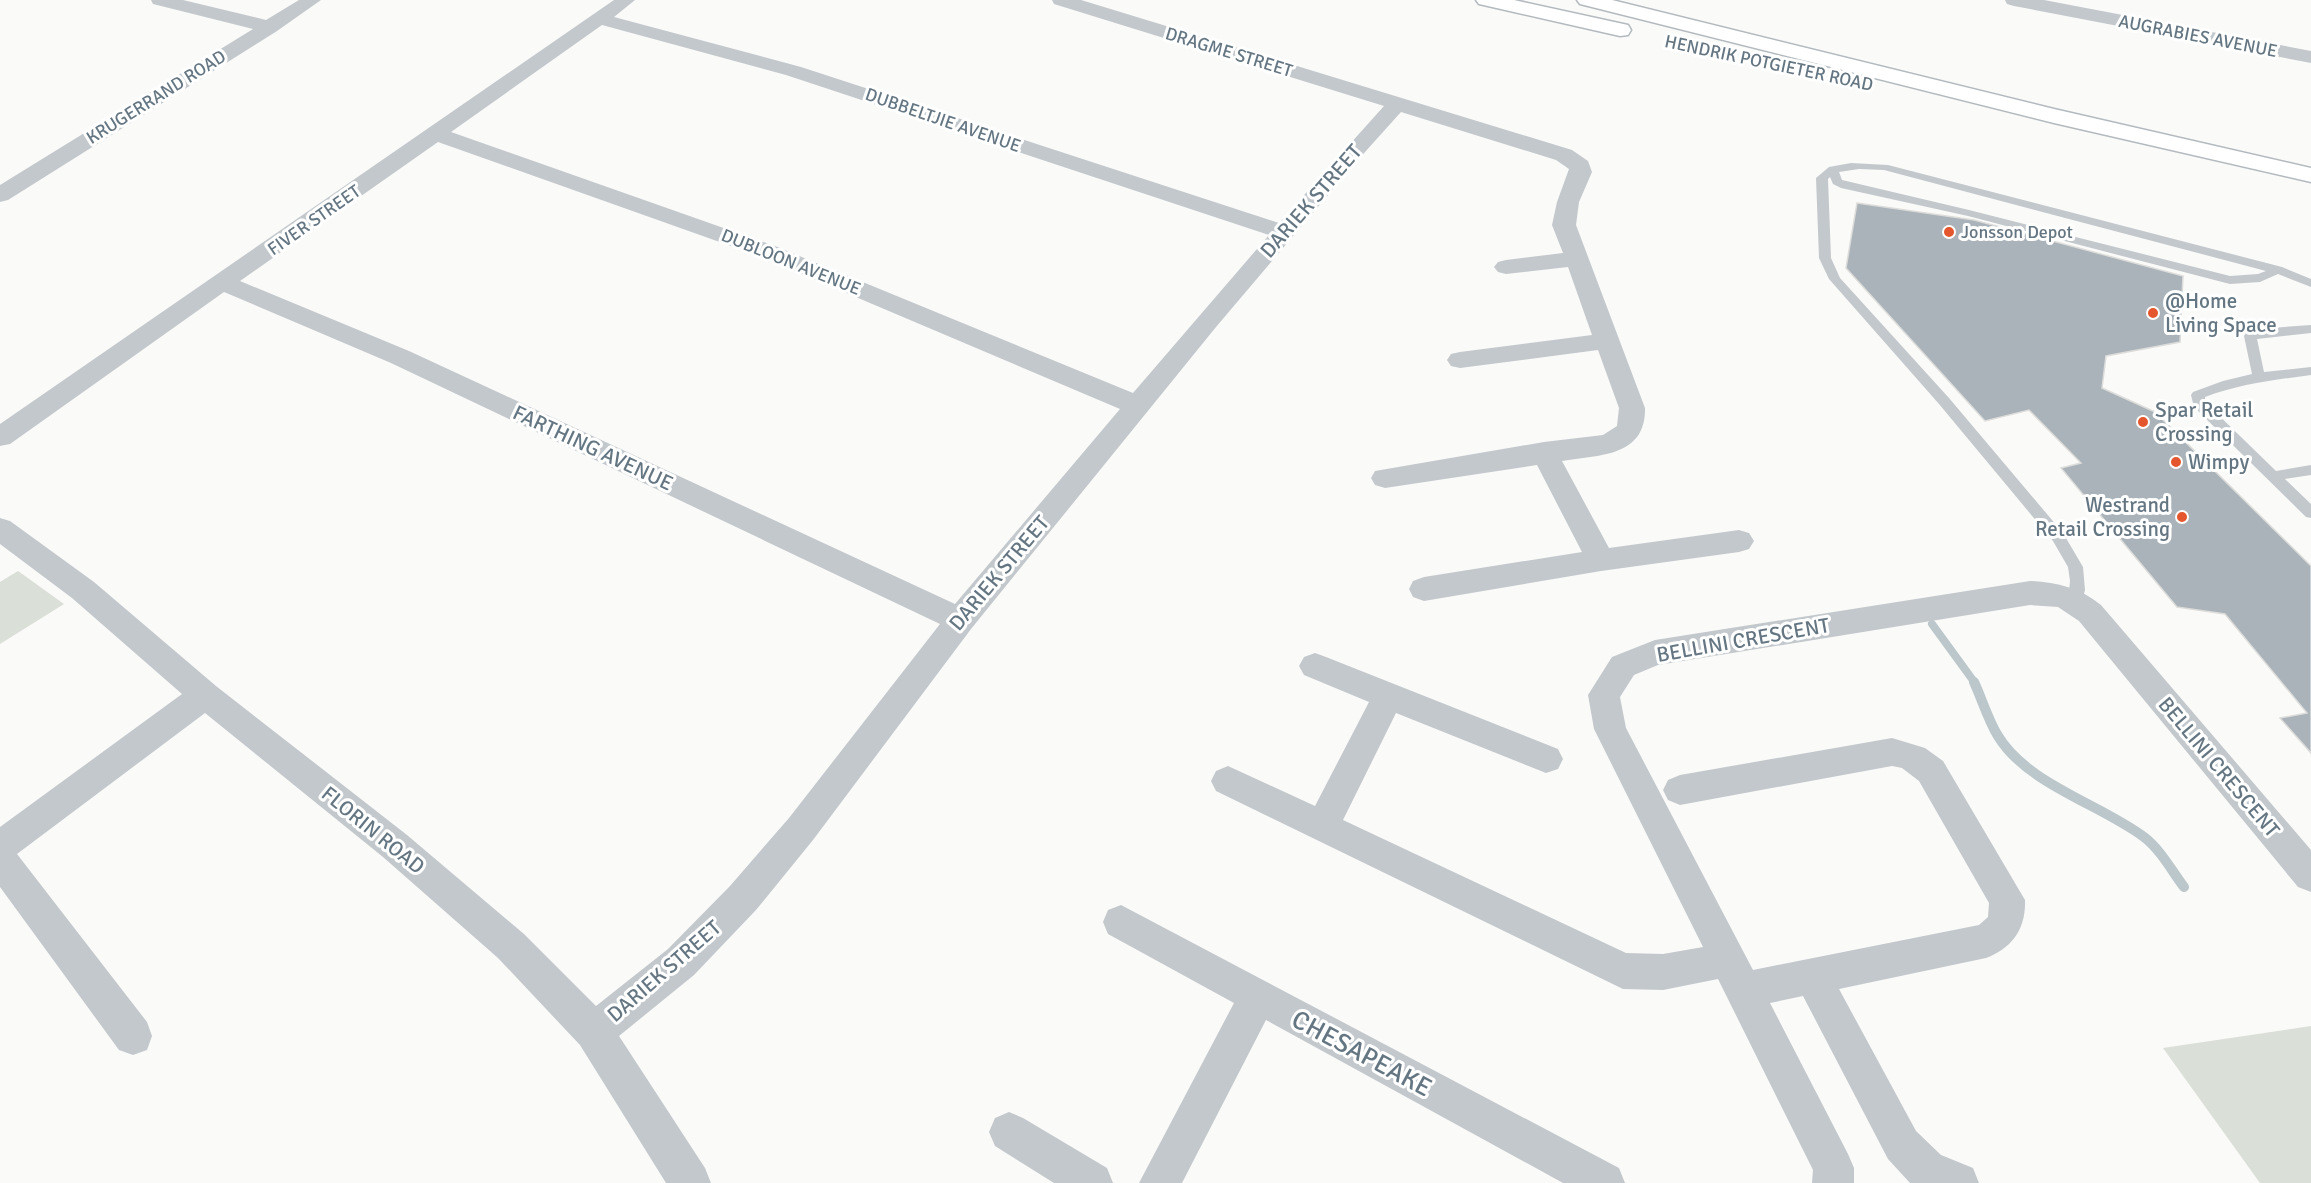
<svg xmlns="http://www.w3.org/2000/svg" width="2311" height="1183" font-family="Signika,sans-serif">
<rect width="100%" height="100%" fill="#fafaf8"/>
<g fill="#dadfd7">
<path d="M18,571l46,33 -64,40v-62z"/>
<path d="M2311,1026v157h-51l-97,-135z"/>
</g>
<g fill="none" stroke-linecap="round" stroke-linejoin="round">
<path stroke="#bbc7cb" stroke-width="8" d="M1932,624l43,59"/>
<path stroke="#bbc7cb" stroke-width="10" d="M1974,682c8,17 14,38 24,54 29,48 102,68 146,101 16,12 28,34 40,50"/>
</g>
<path fill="#aab3b9" stroke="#dcdcda" stroke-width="1.5" d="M1857,203l117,17 209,56 -3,66 -74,14 -4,32 53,24 156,154v187l-31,-35 27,-5 -82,-99 -48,-7 -116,-139 20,-5 -52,-53 -44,11 -139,-153z"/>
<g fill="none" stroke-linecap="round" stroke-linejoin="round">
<defs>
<g id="secondary">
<path d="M1476,0h38l114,25 3,5 -3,5 -8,1 -141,-32z"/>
<path d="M1577,0h35l442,109 257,59v14l-257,-59 -474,-119z"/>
</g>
</defs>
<use href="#secondary" stroke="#b3babf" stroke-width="3"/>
<g fill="#c3c8cc" fill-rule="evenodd">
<path d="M1851,163l37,2 394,102 29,12v8l-33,-13 -18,8 -30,2 -262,-68 -127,-28 -8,-4 -3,-7 -2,2 3,79 9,20 109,120 114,135 20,34 2,23 -4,15h-10l-3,-4 2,-20 -2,-14 -15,-26 -114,-137 -110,-125 -10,-21 -3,-80 13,-11zM1859,169l25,1 382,101 -8,3 -28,2 -261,-66 -127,-30 -3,-8z"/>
<path d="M2311,325v8l-54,6 7,33 47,-5v8c-37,5 -71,9 -106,22v5l71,69 35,-6v10l-26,4 26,25v14l-5,-1 -112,-110 -3,-12 2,-3 30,-11 29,-7 -8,-38 2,-3 24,-5z"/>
</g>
<g fill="#c3c8cc" fill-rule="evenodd">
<path d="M151,0h32l83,20 33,-20h22l-44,31 -269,169 -8,2v-17l253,-156 -100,-25z"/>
<path d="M614,0h21l-21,17 187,50 478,156 105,-117 -330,-102 -2,-4h29l491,150 16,11 4,11 -13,30 -3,23 69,183c1,49 -46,47 -83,53l47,87 130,-18 10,3 5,8 -5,8 -10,3 -138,19 -177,30 -11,-4 -4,-8 4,-8 11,-4 158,-25 -45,-87 -152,23 -10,-3 -4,-7 4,-7 169,-29 59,-7 14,-9 2,-18 -21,-58 -138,18 -9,-2 -4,-6 4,-6 9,-2 132,-17 -24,-68 -62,7 -8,-2 -4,-5 4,-5 8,-2 57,-7 -11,-28 5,-23 12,-33 -13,-9 -155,-48 -45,50 -140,165 -245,302 -158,211 -57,70 -62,65 -75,61 86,132 6,15h-45l-86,-138 -82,-87 -115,-101 -178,-144 -188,141 130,168 5,14 -5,14 -14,5 -14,-5 -119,-163v-60l182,-133 -110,-96 -72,-54v-26l10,3 84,61 122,104 191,149 117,99 72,72 72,-57 62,-63 59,-68 151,-194 -549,-261 -167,-71 -214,152 -10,2v-22zM602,25l184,50 483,160 -136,158 -358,-147 -324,-114zM438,142l321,114 361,153 -165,195 -546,-253 -169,-70z"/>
<path d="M2005,0h39l267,51v12l-297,-57 -7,-2z"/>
<path d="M2030,581c26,1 50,7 71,24l210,245v42l-13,-5 -219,-266 -21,-14 -28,-2 -372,60 -24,10 -14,22 6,31 127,242 226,-45 9,-8 1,-14 -70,-122 -17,-13 -10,-2 -212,39 -12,-5 -5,-10 5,-10 12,-5 212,-37 33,10 18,13 82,139c1,29 -13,48 -39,58l-147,31 77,142 25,24 32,13 6,15h-69l-22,-24 -85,-163 -33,7 78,151 6,14v15h-42l1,-13 -95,-191 -55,11 -40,-1 -407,-198 -5,-10 5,-10 12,-5 87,40 54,-104 -65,-27 -5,-9 5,-9 11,-4 11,4 232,92 5,10 -5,10 -12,4 -150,-60 -53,107 283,133 37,1 40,-7 -109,-218 -6,-34 24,-38 43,-17z"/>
<path d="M1121,905l498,263 6,15h-62l-297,-163 -84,163h-43l95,-180 -126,-69 -5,-12 5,-12z"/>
<path d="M1009,1112l14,6 84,50 6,15h-59l-59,-37 -6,-14 6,-14z"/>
</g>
<use href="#secondary" fill="#fff" fill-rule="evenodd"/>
</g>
<g fill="#e4572e" stroke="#fff" stroke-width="2">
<circle cx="1949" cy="232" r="6"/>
<circle cx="2153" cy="313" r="6"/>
<circle cx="2143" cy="422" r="6"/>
<circle cx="2176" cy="462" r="6"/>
<circle cx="2182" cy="517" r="6"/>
</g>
<g text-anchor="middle" stroke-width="6" stroke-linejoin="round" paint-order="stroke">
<g font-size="18" fill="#657683" stroke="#fff">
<text transform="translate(2198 36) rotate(11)" y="6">AUGRABIES AVENUE</text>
<text transform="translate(1229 52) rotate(17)" y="6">DRAGME STREET</text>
<text transform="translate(1769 63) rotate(12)" y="6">HENDRIK POTGIETER ROAD</text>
<text transform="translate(156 97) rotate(-32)" y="6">KRUGERRAND ROAD</text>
<text transform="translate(943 120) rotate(19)" y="6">DUBBELTJIE AVENUE</text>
<text transform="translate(314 220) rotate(-35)" y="6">FIVER STREET</text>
<text transform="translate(791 262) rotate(22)" y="6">DUBLOON AVENUE</text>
</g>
<g font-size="18" fill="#657683" stroke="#fff" text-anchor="start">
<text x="1961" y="238">Jonsson Depot</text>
</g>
<g font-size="21" fill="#657683" stroke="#fff">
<text transform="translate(1311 201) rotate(-49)" y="7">DARIEK STREET</text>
<text transform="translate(593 448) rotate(25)" y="7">FARTHING AVENUE</text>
<text transform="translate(999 573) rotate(-50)" y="7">DARIEK STREET</text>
<text transform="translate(1743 640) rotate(-10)" y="7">BELLINI CRESCENT</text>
<text transform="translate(2219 767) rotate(50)" y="7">BELLINI CRESCENT</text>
<text transform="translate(373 830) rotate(39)" y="7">FLORIN ROAD</text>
<text transform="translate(664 971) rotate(-41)" y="7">DARIEK STREET</text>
</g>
<g font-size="21" fill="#657683" stroke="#fff" text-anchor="start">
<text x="2165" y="308">@Home<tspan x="2165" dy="24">Living Space</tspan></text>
<text x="2155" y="417">Spar Retail<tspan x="2155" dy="24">Crossing</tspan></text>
<text x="2188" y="469">Wimpy</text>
<text x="2170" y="512" text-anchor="end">Westrand<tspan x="2170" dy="24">Retail Crossing</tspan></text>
</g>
<g font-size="26" fill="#657683" stroke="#fff">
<text transform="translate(1362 1053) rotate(28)" y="9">CHESAPEAKE</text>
</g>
</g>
</svg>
